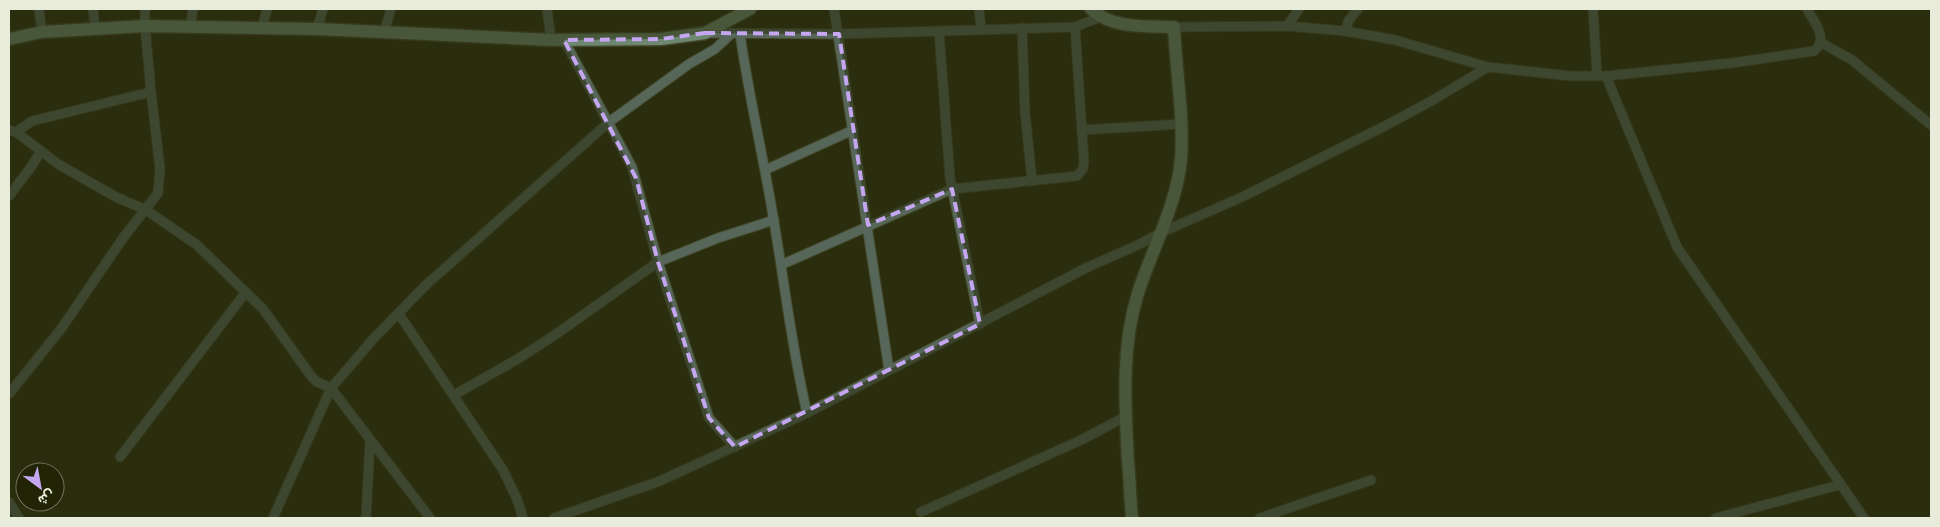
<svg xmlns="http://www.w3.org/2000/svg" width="1940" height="527" font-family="'Open Sans',Vazirmatn,sans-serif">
<rect width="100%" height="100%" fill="#2a2e0e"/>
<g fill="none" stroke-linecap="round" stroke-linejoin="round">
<defs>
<g id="street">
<path d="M39,9l3,23"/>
<path d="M93,9l2,19"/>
<path d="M547,9l4,31"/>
<path d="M834,9l55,361"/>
<path d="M979,9l2,20"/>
<path d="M1593,9l4,66"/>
<path d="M1287,26l12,-17"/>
<path d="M1174,27l113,-1 58,5 50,9 93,27 83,9h35l126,-13 82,-12c15,-13 0,-29 -7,-42"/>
<path d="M190,28l3,-19"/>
<path d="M262,28l5,-19"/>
<path d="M1022,28l3,84 7,69"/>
<path d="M317,29l6,-20"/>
<path d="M939,31l11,147 30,146"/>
<path d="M1345,31l4,-11 9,-11"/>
<path d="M384,32l7,-23"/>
<path d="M707,33l132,1 236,-7 25,-10"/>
<path d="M740,34c9,64 24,125 34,188 11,64 18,128 33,191"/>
<path d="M564,40l68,127 26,95 51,156 26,29"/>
<path d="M1820,42l32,18 79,65"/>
<path d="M1606,76l71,171 187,271"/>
<path d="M9,130l7,2 42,32 58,33 30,13 51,35 66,64 48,67 6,6 14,6 99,130"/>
<path d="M1082,130l99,-6"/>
<path d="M16,132l16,-11 119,-29"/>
<path d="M765,170l88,-40"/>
<path d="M9,196l22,-29 10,-16"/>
<path d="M781,265l171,-76 125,-13 6,-7 1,-8 -9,-134"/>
<path d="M399,314l104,156 14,29 6,19"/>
<path d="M9,394l52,-65 62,-91 35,-45 2,-24 -9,-77 -6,-66v-17"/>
<path d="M454,395l62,-35 36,-23 106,-75 60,-24 56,-18"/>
<path d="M120,457l126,-165"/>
<path d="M9,502l10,16"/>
<path d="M921,512l158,-71 46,-24"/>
<path d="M273,518l58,-130 44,-51 51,-52 183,-163 80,-58 26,-15 16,-15"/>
<path d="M366,518l4,-76"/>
<path d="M554,518l106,-37 147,-68 281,-146 52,-23 20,-11 82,-36 143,-71 48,-26 55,-33"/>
<path d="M1260,518l111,-38"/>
<path d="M1716,518l123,-33"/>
</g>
<g id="secondary">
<path d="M1091,9c21,20 55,17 83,18 2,44 10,89 7,132 -4,46 -29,90 -43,134 -17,54 -13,112 -10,169 2,18 2,37 4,56"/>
<path d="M9,39l33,-7 103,-6 172,3 234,11 110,-1 44,-6 45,-24"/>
</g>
</defs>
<use href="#street" stroke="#45492b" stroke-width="11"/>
<use href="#secondary" stroke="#45492b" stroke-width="15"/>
<use href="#street" stroke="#566658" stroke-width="9"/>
<use href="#secondary" stroke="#6d8770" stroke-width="12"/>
</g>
<path d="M0 0H1940V527H0ZM705,33l134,1 29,191 84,-36 28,135 -245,123 -26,-29 -51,-156 -22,-84 -72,-138 97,-1z" fill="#2a2e0e" fill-opacity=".55" fill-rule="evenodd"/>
<path fill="none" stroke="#c5a6f0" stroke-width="4" stroke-dasharray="10 6" stroke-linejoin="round" d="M705,33l134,1 29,191 84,-36 28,135 -245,123 -26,-29 -51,-156 -22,-84 -72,-138 97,-1z"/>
<rect width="1940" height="527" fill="none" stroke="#e9ecda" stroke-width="20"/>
<g transform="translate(40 487) rotate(148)"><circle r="24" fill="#212405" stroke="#71745a"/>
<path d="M0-4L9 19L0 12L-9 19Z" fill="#c5a6f0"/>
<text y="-8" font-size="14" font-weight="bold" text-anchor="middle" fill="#e9ecda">ش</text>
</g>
</svg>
